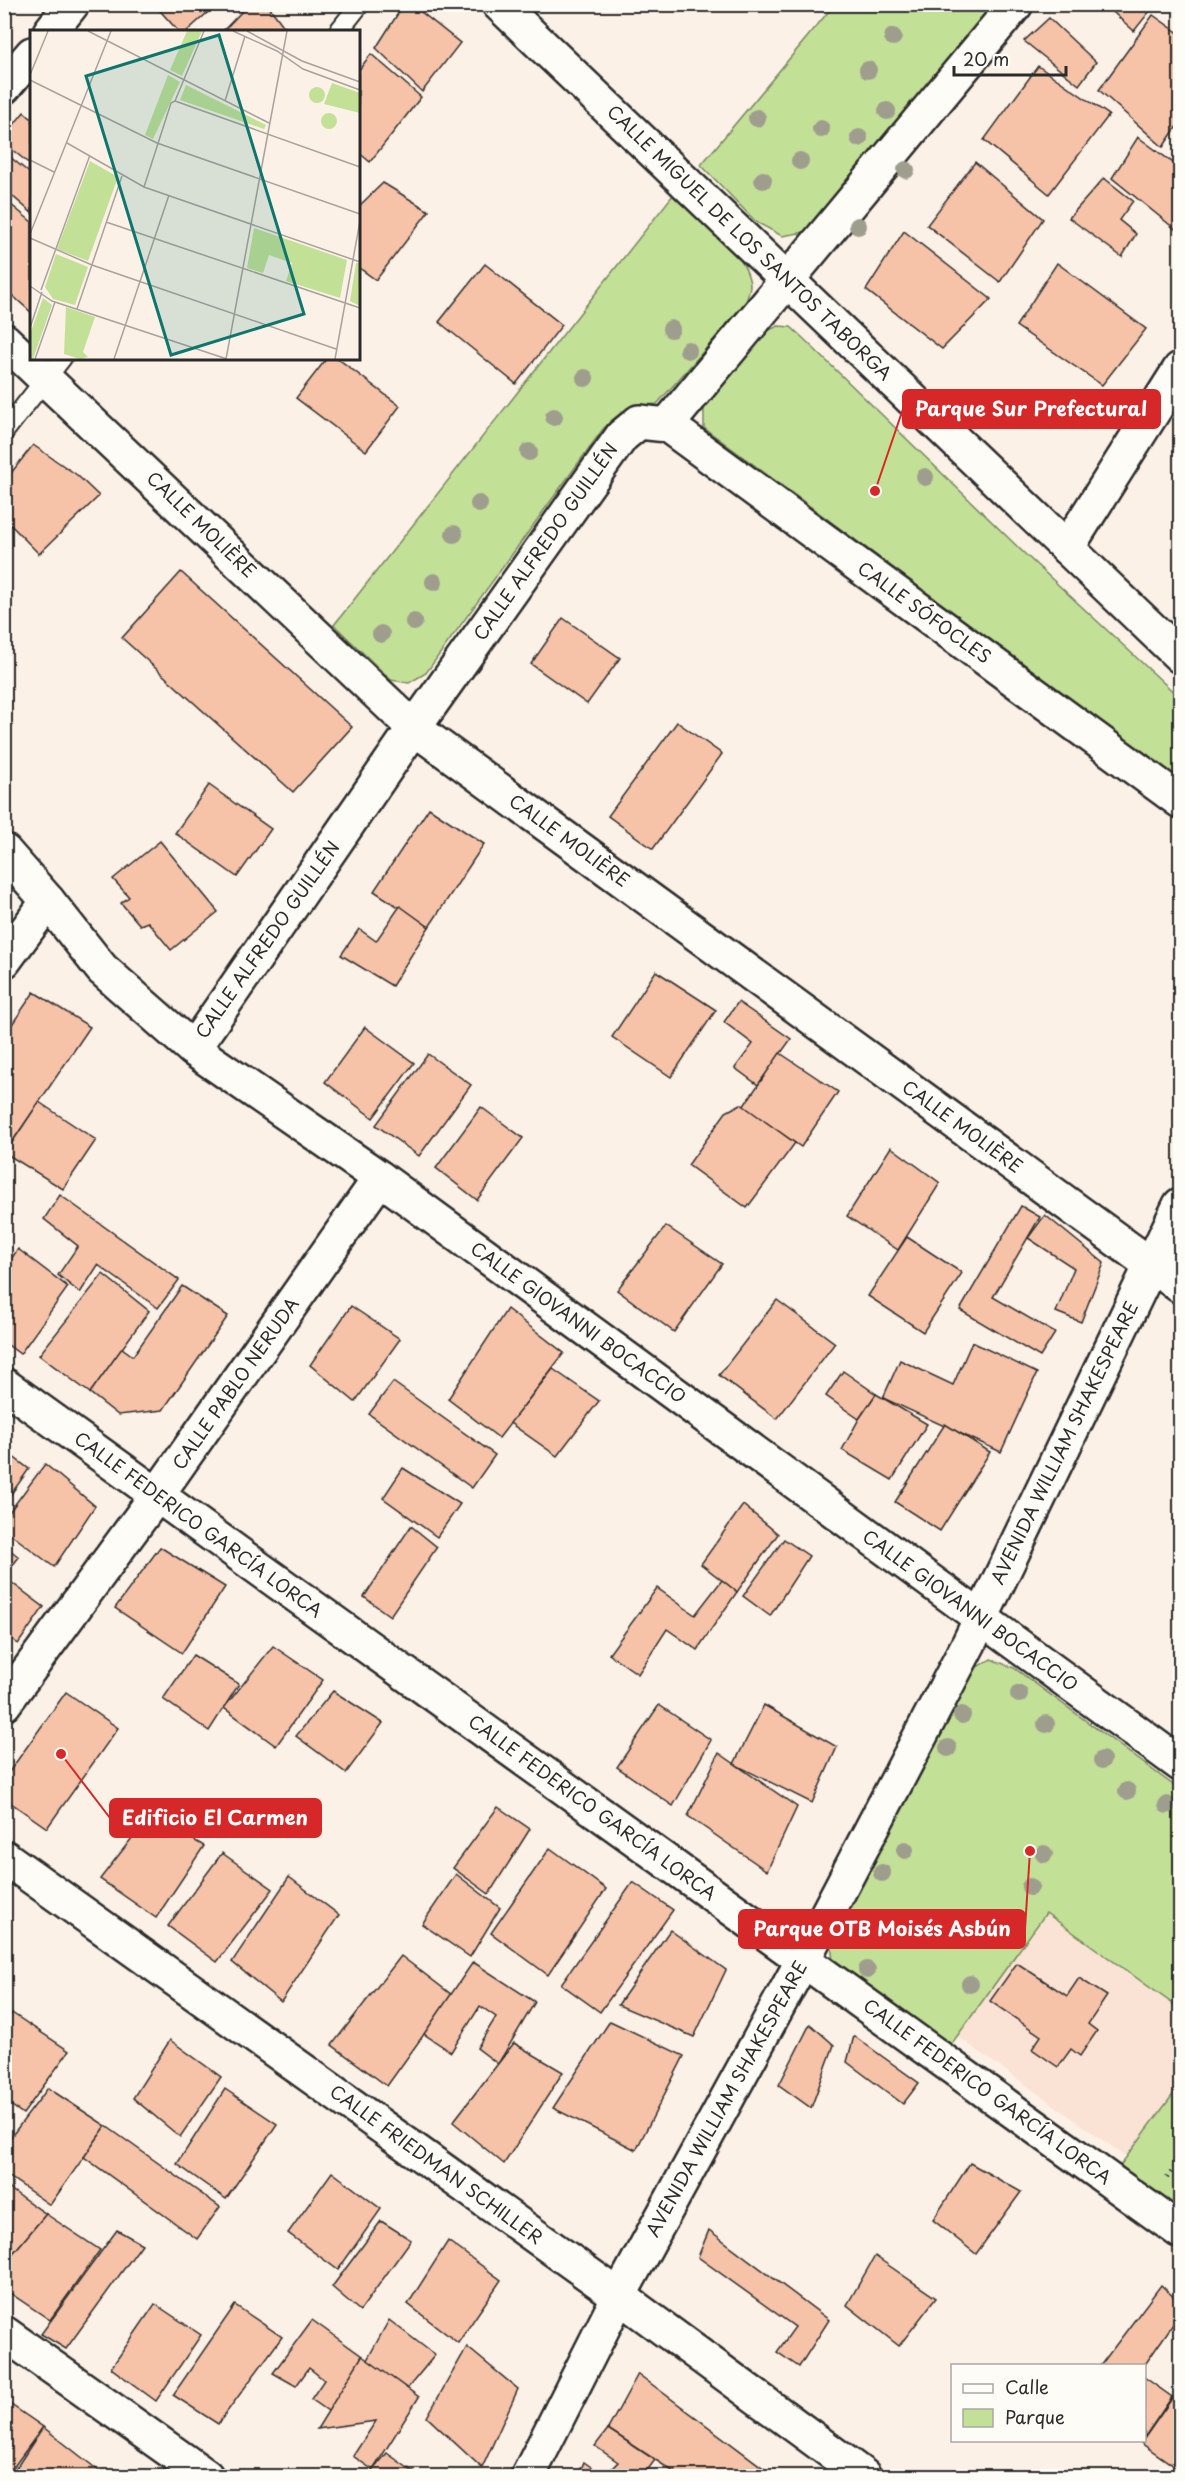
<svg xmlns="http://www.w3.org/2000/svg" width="1185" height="2481" font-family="'Playpen Sans',sans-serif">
<rect width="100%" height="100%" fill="#fcf1e7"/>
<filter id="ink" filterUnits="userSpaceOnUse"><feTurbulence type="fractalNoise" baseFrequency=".0167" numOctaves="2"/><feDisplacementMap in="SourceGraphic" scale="12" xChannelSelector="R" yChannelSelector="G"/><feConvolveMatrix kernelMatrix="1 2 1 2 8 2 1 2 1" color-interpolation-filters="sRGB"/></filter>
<g filter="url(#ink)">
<path fill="#fae3d4" d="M1046,1913l134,96v76l-52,73 -171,-122z"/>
<g fill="#c3e097" stroke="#778661" stroke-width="1.5">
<path d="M834,5h162l-185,226 -29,5 -26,-14 -55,-57z"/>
<path d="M673,195c25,22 74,56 77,90 0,6 -3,12 -4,18l-89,101c-27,1 -35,6 -54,25l-177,244 -17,10 -18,-3 -57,-55z"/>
<path d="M778,326l13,1 13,12 221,215 155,144v82l-476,-352v-22l61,-74z"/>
<path d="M991,1659l23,9 166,122v219l-134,-96 -96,133 -117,-84 -2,-20 144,-274z"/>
<path d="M1180,2085v125l-61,-43z"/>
</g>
<g fill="#f7c3a8" stroke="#2b2b2b" stroke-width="1.5">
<path d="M154,4h63l-31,28h-7z"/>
<path d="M249,4h18l21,28h-66z"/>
<path d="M404,4h7l49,39 -38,49 -46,-44z"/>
<path d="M1104,4h47l3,2 -20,25z"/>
<path d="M1153,15l27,19v88l-17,25 -64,-57z"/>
<path d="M1049,18l47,44 -17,23 -55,-44z"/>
<path d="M371,54l50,43 -51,65 -12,-10v-81z"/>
<path d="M1038,66l71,49 -60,79 -65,-54z"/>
<path d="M24,112l8,7v47l-28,-23v-6z"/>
<path d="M1138,137l42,31v65l-68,-55z"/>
<path d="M4,152l28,23v38l-28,-24z"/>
<path d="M975,162l68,57 -43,63 -73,-57z"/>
<path d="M1104,178l29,23 -14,19 17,14 -14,23 -53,-39z"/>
<path d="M383,183l46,28 -53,69 -18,-13v-60z"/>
<path d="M4,199l28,23v91l-28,-25z"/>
<path d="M904,231l87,68 -49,50 -76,-59z"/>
<path d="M1057,263l89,66 -44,56 -86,-59z"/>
<path d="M485,264l77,61 -46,59 -77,-62z"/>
<path d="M327,358h10l63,48 -34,45 -70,-53z"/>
<path d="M33,445l44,30 22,21 -60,58 -35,-36v-36z"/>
<path d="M181,572l171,155 -59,65 -171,-154z"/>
<path d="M563,618l57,40 -33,46 -56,-40z"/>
<path d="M677,722l45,32 -69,95 -45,-33z"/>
<path d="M209,785l62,44 -34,48 -62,-44z"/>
<path d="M429,808l55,36 -55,83 -55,-36z"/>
<path d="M160,841l58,71 -47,38 -23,-28 -8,3 -19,-22 8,-6 -16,-18z"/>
<path d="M400,906l29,21 -37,59 -51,-31 18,-26 17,12z"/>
<path d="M656,971l60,39 -45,67 -59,-40z"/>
<path d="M34,992l56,35 -86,127v-118z"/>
<path d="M738,1002l53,37 -33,46 -23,-17 18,-24 -29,-22z"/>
<path d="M365,1027l49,36 -41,55 -48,-36z"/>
<path d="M780,1053l58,39 -37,55 -58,-40z"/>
<path d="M428,1054l43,31 -52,71 -43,-31z"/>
<path d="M39,1102l57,38 -33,49 -58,-36z"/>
<path d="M741,1104l54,39 -48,65 -59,-43 38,-53z"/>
<path d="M481,1107l42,31 -46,62 -41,-32z"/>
<path d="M891,1147l49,36 -42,67 -51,-34z"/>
<path d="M60,1195l119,85 -21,28 -60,-43 -18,28 -22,-18 20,-29 -34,-27z"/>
<path d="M1021,1206l19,11 -47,80 62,36 -15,24 -80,-47z"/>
<path d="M1045,1215l59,48 -23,59 -25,-10 18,-44 -46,-30z"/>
<path d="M666,1226l56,38 -48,68 -57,-42z"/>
<path d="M907,1237l55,36 -39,59 -55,-36z"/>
<path d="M18,1249l50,38 -48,67 -16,-12v-73z"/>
<path d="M103,1274l46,37 -59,82 -51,-38z"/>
<path d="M182,1286l46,30 -65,94 -45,5 -28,-22 32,-45 11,8z"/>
<path d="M777,1300l58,43 -58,76 -58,-44z"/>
<path d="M351,1306l49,33 -45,63 -45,-37z"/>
<path d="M507,1309l57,44 -65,85 -51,-39z"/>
<path d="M972,1342l65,31 -36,79 -118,-54 17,-38 53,25z"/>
<path d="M553,1369l46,32 -42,55 -47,-33z"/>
<path d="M843,1371l33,23 -17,25 -33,-23z"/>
<path d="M393,1382l102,73 -23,33 -103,-74z"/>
<path d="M876,1394l51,30 -35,56 -50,-30 17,-31z"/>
<path d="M945,1424l45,28 -50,79 -45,-29z"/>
<path d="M4,1450l25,19 -25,35z"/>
<path d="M45,1464l50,42 -41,61 -50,-38v-10z"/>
<path d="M403,1468l57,36 -23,33 -54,-39z"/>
<path d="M743,1505l35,29 -41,58 -36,-28z"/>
<path d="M411,1526l26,21 -47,69 -26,-19z"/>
<path d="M784,1539l25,17 -39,60 -27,-20z"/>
<path d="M4,1545l15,12 -15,19z"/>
<path d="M160,1547l65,40 -43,66 -67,-45z"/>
<path d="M4,1577l40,30 -26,37 -14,-11z"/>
<path d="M722,1580l15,12 -40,58 -30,-21 -29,45 -29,-20 48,-66 38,27z"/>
<path d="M273,1646l50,34 -47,66 -52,-38z"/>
<path d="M193,1655l46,29 -30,47 -46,-32z"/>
<path d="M333,1691l50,32 -37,50 -50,-37z"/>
<path d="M66,1692l52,36 -71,100 -43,-30v-19z"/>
<path d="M659,1705l52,35 -38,66 -56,-39z"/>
<path d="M764,1705l73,42 -25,56 -78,-39z"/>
<path d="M719,1753l78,54 -30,64 -79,-55z"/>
<path d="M498,1807l32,22 -41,65 -36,-26z"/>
<path d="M150,1815l54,31 -48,72 -56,-39z"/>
<path d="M550,1848l56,41 -58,86 -57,-42z"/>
<path d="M222,1853l51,36 -56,73 -49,-36z"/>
<path d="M456,1874l44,34 -30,49 -48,-33z"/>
<path d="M289,1877l50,38 -58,87 -49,-40z"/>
<path d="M633,1882l40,28 -73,102 -39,-28z"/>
<path d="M670,1930l56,40 -32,67 -76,-32z"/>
<path d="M401,1956l51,39 -65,91 -55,-41z"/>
<path d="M473,1962l62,40 -37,62 -21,-16 19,-31 -16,-11 -29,46 -27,-18z"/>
<path d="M1017,1963l50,33 12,-18 28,18 -19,28 9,7 -17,25 -9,-7 -13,18 -26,-18 9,-13 -51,-35z"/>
<path d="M12,2013l57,38 -46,63 -19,-14v-75z"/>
<path d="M610,2021l74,35 -48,94 -83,-42z"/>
<path d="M810,2024l24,21 -23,63 -32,-23z"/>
<path d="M854,2036l65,47 -16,21 -56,-42z"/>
<path d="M170,2040l51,37 -41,60 -47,-39z"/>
<path d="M514,2043l49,29 -59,92 -51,-42z"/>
<path d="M48,2088l58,38 -56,79 -46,-32v-27z"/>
<path d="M225,2089l52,35 -51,75 -49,-35z"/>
<path d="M106,2126l114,81 -23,32 -113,-82z"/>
<path d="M970,2163l51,29 -45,62 -43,-34z"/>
<path d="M332,2172l49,37 -43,61 -50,-37z"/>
<path d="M4,2185l42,29 -42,50z"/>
<path d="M46,2214l54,36 -50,70 -46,-31v-25z"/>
<path d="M381,2221l30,19 -51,71 -28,-24z"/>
<path d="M117,2230l25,14 -76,105 -25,-15z"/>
<path d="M709,2230l120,90 -30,47 -22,-15 18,-25 -97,-70z"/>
<path d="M448,2241l53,39 -43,63 -50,-39z"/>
<path d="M875,2256l61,42 -37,48 -52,-41z"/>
<path d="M1161,2285l19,18v11l-36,52h-44z"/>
<path d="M155,2304l46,31 -45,66 -45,-33z"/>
<path d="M235,2305l47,32 -64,87 -45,-29z"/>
<path d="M312,2320l50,36 -31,57 -20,-14 13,-19 -15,-12 -13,18 -23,-13z"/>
<path d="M389,2320l46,35 -28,34 -40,-29z"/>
<path d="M467,2347l51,42 -36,79 -55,-51z"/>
<path d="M362,2356l57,41 -46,73 -20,-14 23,-35 -59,8z"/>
<path d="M638,2374l136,102h-94l-72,-47z"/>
<path d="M1144,2377l28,20 -28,41z"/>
<path d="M1180,2387v83l-39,-27z"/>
<path d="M4,2400l39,27 -36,49h-3z"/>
<path d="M43,2427l60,47 -2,2h-90z"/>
<path d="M608,2429l47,31 -12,16h-39l14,-14 -23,-16z"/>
<path d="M387,2453l32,23h-51z"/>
<path d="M584,2462l20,14h-26z"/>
</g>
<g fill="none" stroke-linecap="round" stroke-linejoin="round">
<defs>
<g id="service">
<path d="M338,32l22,-28"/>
<path d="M4,432l58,-74"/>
</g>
<g id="minor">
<path d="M499,4l681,652"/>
<path d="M50,32l22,-28"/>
<path d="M4,87l28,-33"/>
<path d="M4,340l410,388 766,558"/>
<path d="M667,425l513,376"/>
<path d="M1067,548l113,-179"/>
<path d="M4,851l44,50 54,68 91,80 187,129 800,586"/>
<path d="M4,961l44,-60"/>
<path d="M193,1049l221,-321 208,-292 17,-14 28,3 349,-421"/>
<path d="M4,1385l1176,846"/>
<path d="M4,1704l153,-209 223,-317"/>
<path d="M4,1857l615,439 245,180"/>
<path d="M4,2333l202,143"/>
<path d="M528,2476l91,-180 184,-336 166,-317 211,-438"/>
</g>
</defs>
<use href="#service" stroke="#2b2b2b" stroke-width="22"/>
<use href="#minor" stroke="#2b2b2b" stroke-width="38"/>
<path stroke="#2b2b2b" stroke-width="4" stroke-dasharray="1.5 4.5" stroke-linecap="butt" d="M1167,2178l13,-19"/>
<use href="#service" stroke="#fdfcf7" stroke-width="18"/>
<use href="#minor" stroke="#fdfcf7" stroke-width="33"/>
</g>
<g fill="#9e9d8e">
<circle cx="893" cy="37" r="9"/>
<circle cx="868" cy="70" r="9"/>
<circle cx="887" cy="111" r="9"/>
<circle cx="757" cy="118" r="9"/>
<circle cx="821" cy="129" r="9"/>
<circle cx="859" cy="138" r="9"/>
<circle cx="800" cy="161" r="9"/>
<circle cx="906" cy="170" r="9"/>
<circle cx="763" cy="180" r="9"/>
<circle cx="858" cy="226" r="9"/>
<circle cx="671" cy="329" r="9"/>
<circle cx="688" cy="350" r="9"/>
<circle cx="585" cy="378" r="9"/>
<circle cx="554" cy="417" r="9"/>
<circle cx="529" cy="452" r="9"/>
<circle cx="925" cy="477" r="9"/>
<circle cx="479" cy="504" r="9"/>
<circle cx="454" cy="534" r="9"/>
<circle cx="434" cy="582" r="9"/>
<circle cx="414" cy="622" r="9"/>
<circle cx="381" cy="634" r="9"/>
<circle cx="1019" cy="1694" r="9"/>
<circle cx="962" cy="1715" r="9"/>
<circle cx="1046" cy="1724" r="9"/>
<circle cx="948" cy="1748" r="9"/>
<circle cx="1102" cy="1760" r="9"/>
<circle cx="1127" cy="1791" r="9"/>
<circle cx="1167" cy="1805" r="9"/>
<circle cx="905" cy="1850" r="9"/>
<circle cx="1044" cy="1854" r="9"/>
<circle cx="882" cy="1873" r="9"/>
<circle cx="1030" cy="1887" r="9"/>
<circle cx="867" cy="1970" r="9"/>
<circle cx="970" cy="1984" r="9"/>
</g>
</g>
<g text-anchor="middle" stroke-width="4.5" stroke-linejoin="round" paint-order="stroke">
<g font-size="18" fill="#2b2b2b" stroke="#fdfcf7">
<text transform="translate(749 243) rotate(44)" y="6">CALLE MIGUEL DE LOS SANTOS TABORGA</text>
<text transform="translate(201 525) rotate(44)" y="6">CALLE MOLIÈRE</text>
<text transform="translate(546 542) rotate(-55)" y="6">CALLE ALFREDO GUILLÉN</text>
<text transform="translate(924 613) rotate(36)" y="6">CALLE SÓFOCLES</text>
<text transform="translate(569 841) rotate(36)" y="6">CALLE MOLIÈRE</text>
<text transform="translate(268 940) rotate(-55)" y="6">CALLE ALFREDO GUILLÉN</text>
<text transform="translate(962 1127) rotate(36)" y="6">CALLE MOLIÈRE</text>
<text transform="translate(578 1323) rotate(36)" y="6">CALLE GIOVANNI BOCACCIO</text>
<text transform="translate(236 1384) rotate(-55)" y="6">CALLE PABLO NERUDA</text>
<text transform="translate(1065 1443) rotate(-64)" y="6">AVENIDA WILLIAM SHAKESPEARE</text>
<text transform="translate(198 1525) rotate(36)" y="6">CALLE FEDERICO GARCÍA LORCA</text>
<text transform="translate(970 1611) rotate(36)" y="6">CALLE GIOVANNI BOCACCIO</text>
<text transform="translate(592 1808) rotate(36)" y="6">CALLE FEDERICO GARCÍA LORCA</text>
<text transform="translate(987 2092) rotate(36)" y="6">CALLE FEDERICO GARCÍA LORCA</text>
<text transform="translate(727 2099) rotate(-61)" y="6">AVENIDA WILLIAM SHAKESPEARE</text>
<text transform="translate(436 2165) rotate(36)" y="6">CALLE FRIEDMAN SCHILLER</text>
</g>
</g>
<g transform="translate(30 30)">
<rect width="330" height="330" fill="#fcf1e7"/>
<path d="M157,1h15l-20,45 -12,-6zM138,45l12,7 -27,57 -8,-4zM302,53l28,10v20l-36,-9zM156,55l80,40 -2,4 -84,-29zM279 65a8 8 0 1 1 16 0a8 8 0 1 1-16 0ZM291 91a8 8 0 1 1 16 0a8 8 0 1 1-16 0ZM60,131l28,16 -30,84 -31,-12zM224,198l93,32 -7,38 -54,-17 6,-18 -23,-8 -6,18 -16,-5zM26,224l32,13 -13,38 -22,-6 -8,-12zM326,233h4v43l-10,-5zM13,268l9,7 -19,54h-3v-25zM36,277l29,10 -12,35 5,5 -8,2 -16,-5z" fill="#c3e097"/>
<path fill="none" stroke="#a8a29c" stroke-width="1.5" d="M58,1l181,92M203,1l44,20 26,18 57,21M217,1l55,30 58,21M0,45l18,-44M0,50l127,63 203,71M145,71l185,66M195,71l20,-65M37,113l77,44 216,75M0,130l24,12M114,157l27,-84 4,-2 29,-70M76,192l254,86M0,204l81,-203M0,208l62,27 244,84M0,256l22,15 175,58M11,260l49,-135M47,279l45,-133M0,298l12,-36M5,329l20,-57M84,329l55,-164M196,329l61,-328M305,329l25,-138"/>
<path fill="#0f766e" fill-opacity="0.15" stroke="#0f766e" stroke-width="3" d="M189,5l85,279 -133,41 -85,-279z"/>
<rect width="330" height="330" fill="none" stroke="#2b2b2b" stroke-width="3"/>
</g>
<path fill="none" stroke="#d62828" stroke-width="2" d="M875 491L903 409M61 1754L110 1818M1030 1851L1025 1929"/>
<g fill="#d62828" stroke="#fdfcf7" stroke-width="2">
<circle cx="875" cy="491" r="6"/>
<circle cx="61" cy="1754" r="6"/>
<circle cx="1030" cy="1851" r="6"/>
</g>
<g fill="#d62828" stroke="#d62828" stroke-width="2">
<rect x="903" y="390" width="257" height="38" rx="6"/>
<rect x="110" y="1799" width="211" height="38" rx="6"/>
<rect x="739" y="1910" width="286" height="38" rx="6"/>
</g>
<g font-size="20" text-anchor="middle" font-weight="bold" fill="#fff">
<text x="1031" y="416">Parque Sur Prefectural</text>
<text x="215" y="1825">Edificio El Carmen</text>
<text x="882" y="1936">Parque OTB Moisés Asbún</text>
</g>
<rect width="1185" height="2481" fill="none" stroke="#fdfcf7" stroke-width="24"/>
<rect x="12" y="12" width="1161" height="2457" fill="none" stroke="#2b2b2b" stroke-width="2" filter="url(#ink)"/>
<rect x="951" y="2364" width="195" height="78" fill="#fdfcf7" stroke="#a9a8a5" stroke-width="1.5"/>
<rect x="963" y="2384" width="30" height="9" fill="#fdfcf7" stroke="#a9a8a5" stroke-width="1.5"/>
<text x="1005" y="2394" font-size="18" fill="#2b2b2b">Calle</text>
<rect x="963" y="2409" width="30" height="18" fill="#c3e097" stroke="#a9a8a5" stroke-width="1.5"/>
<text x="1005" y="2424" font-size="18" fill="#2b2b2b">Parque</text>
<path d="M954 66v9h112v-9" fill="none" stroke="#2b2b2b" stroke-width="3"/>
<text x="963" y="66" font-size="18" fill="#2b2b2b" stroke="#fdfcf7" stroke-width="4.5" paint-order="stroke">20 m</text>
</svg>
